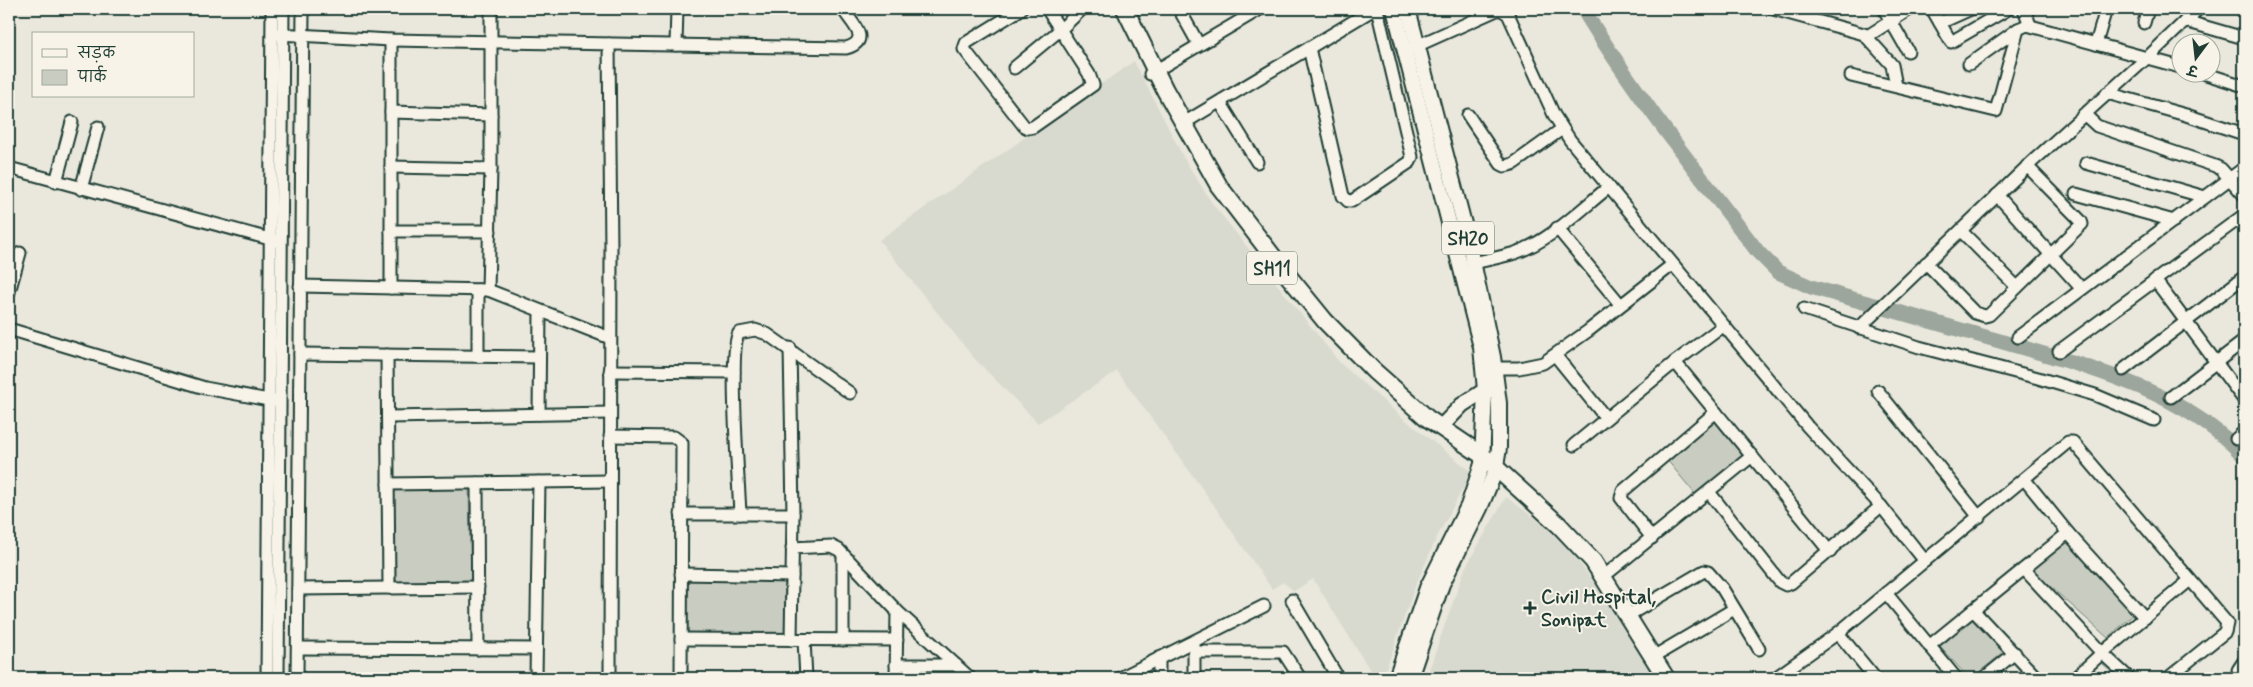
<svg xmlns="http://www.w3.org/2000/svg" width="2253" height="687" font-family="Mynerve,'Playpen Sans Deva',sans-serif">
<rect width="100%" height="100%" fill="#eae8dd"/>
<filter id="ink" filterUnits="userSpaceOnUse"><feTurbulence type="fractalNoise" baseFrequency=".02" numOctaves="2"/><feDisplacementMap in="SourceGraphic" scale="10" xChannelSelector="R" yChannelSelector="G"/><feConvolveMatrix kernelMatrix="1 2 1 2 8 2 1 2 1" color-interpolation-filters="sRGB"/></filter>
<g filter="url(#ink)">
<g fill="#d9dacf">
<path d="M1134,61l51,99 27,43 129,161 62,54 69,54 -35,65 -22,50 -32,91h-8l-62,-99 -19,12 -11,-9 -11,7 -66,-95 -89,-123 -79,52 -65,-66 -94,-117z"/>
<path d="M1506,497l37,27 30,30 22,30 60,94h-229l39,-110z"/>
</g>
<g fill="#c8ccc1" stroke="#74847a">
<path d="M1715,420l29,35 -48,40 -29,-35z"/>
<path d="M469,489l2,92 -75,1 -2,-92z"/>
<path d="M2068,539l67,74 -27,25 -77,-69z"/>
<rect x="687" y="580" width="98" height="54"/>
<path d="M1972,618l33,33 -33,27h-3l-30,-32z"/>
</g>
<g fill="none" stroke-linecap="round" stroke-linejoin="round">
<path stroke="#9ca69c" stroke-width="15" d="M1583,9c52,86 115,164 175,243l20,20 33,15c59,17 119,34 178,51 88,26 190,49 255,118"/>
<defs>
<g id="minor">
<path d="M1021,9l-55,34 -2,6 60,77 4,2 5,-1 60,-42 -4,-11 -42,-65"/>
<path d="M1179,9l20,36"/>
<path d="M1500,9l8,5 46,101 16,25 238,287 73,79 44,55"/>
<path d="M1773,9l91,25 28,31 4,21"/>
<path d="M1884,9l24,42"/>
<path d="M1932,9l19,33 57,-33"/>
<path d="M2024,9l6,16"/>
<path d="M2185,21l59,17"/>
<path d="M1940,23l31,-14"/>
<path d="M2144,23l4,-14"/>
<path d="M277,34l114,6 455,8c28,-8 3,-27 -3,-39"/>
<path d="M1866,37l44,-28"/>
<path d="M609,44l2,206 -1,428"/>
<path d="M2096,44l10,-35"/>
<path d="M676,45l1,-36"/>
<path d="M1309,48l34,148 5,5h4l58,-39 2,-5 -35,-148"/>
<path d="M1412,48l87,-39"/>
<path d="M1969,64l49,-35 9,-4 153,42"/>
<path d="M1014,68l46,-38 22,-21"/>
<path d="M2200,72l44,14"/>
<path d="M1150,74l110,-65"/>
<path d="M1851,76l145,35 22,-82"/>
<path d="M2107,93l79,22 58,19"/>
<path d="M1220,102l37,60"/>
<path d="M391,112l100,3"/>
<path d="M2084,114l13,12 118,40 6,3 23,26"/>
<path d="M1468,115l33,49 4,2 8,-2 49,-35"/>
<path d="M1184,123l190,-114"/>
<path d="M2086,163l119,34"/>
<path d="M391,167l100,2"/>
<path d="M9,168l268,73"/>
<path d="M56,182l16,-60"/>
<path d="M81,189l17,-62"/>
<path d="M2076,194l98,27"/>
<path d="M1997,195l84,93"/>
<path d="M1557,228l63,76"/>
<path d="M391,231h99"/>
<path d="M1961,231l56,56"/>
<path d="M1473,263c14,-3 28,-6 42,-10 35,-12 65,-43 94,-66"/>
<path d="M1926,263l49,50 10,3 4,-1 93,-91 -1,-3 -54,-55"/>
<path d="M2155,280l89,120"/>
<path d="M300,286l188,4 122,48"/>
<path d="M391,288v-248"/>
<path d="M478,290v66"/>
<path d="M488,290l3,-121v-160"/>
<path d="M9,292l11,-39"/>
<path d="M1804,309l115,38 119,31 57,17 59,25"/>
<path d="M1859,328l174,-167 115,-104 50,-48"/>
<path d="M9,329l196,59 69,13"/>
<path d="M2018,337l226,-169"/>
<path d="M790,348l3,166 -2,126"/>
<path d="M2059,351l185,-136"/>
<path d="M300,354l239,3"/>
<path d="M387,355l2,233"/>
<path d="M1555,355l51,63"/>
<path d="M1675,362l155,190"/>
<path d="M1487,368h32l24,-5 45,-32 84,-66"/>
<path d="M2123,370l121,-93"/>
<path d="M610,371l124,1"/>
<path d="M1878,391l101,126"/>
<path d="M2171,397l73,-56"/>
<path d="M539,414l1,-103"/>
<path d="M388,417l222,-4"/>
<path d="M610,436l64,1 8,6 -1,235"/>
<path d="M2236,439l8,-7"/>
<path d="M1574,445l101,-83 48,-36"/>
<path d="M2025,480l43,53 77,85"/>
<path d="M477,483l1,166"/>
<path d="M388,484l222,-3"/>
<path d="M1709,492l71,90 6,3 5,-2 90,-77"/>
<path d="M681,514h112"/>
<path d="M740,514c-1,-28 -12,-166 -1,-181l16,-3 12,4 83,59"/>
<path d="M1652,538l-31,-40 2,-7 93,-79"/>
<path d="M792,548l39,-2 8,4 58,61 73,67"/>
<path d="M2024,569l78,84 27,25"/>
<path d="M681,574l111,2"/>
<path d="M1603,577l149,-121"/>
<path d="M298,589l180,-2"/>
<path d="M1886,593l70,85"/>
<path d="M1292,600l46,78"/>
<path d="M1973,610l64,68"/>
<path d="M1627,616l77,-45 4,1 14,16 37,61"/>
<path d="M1838,633l37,45"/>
<path d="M681,639l216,1"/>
<path d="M804,640l2,38"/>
<path d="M843,640v-85"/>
<path d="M1929,646l139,-113"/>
<path d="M298,648l238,1"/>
<path d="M1194,652h89l17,26"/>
<path d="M1653,657l81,-48"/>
<path d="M896,665h60"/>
<path d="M267,678l5,-669"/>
<path d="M278,678l5,-669"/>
<path d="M297,678l6,-669"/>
<path d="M536,678l3,-196"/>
<path d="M896,678l1,-67"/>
<path d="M1120,678l144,-72"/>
<path d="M1159,678v-20"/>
<path d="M1194,678v-33"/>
<path d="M1775,678l63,-45 230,-191h5l154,181 -2,9 -57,46"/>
<path d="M1984,678l31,-25"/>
<path d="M2075,678l27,-25 88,-73"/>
<path d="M2241,678l-3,-8 6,-9"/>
</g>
<g id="major">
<path d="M1394,9l87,338 4,43 -3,74 -14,42 -41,82 -31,90"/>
<path d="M1408,9l62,238 23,110 6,46v45l-4,24 -15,36 -38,76 -32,94"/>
<path d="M1441,427l21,-22 23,-15"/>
</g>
<path id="highway" d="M1125,9l40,81 54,96 62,81 44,54 49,50 53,47 56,38 76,69 34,36 73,117"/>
</defs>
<use href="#minor" stroke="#1f3d34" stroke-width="15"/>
<use href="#major" stroke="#1f3d34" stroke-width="18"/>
<use href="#highway" stroke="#1f3d34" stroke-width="20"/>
<use href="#minor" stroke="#f7f3e8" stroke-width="11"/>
<use href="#major" stroke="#f7f3e8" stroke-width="14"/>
<use href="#highway" stroke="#f7f3e8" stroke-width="16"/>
</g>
</g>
<path fill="#1f3d34" stroke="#f7f3e8" stroke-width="2" d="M1527.5 600.5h5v5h5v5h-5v5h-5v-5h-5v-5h5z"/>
<g text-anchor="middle" stroke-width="4" stroke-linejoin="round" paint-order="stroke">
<g fill="#f7f3e8" stroke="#60746a" stroke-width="1">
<rect x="1442" y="221.5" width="52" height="33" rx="4"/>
<rect x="1247" y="251.5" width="50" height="33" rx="4"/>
</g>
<g font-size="19" font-weight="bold" fill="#1f3d34">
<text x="1468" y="245">SH20</text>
<text x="1272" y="275">SH11</text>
</g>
<g font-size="20" font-weight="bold" fill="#1f3d34" stroke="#f7f3e8" text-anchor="start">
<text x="1541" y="603">Civil Hospital,<tspan x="1541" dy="23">Sonipat</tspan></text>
</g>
</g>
<rect width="2253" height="687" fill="none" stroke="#f7f3e8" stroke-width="30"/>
<rect x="15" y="15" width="2223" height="657" fill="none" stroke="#1f3d34" stroke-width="2" filter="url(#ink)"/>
<rect x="32" y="32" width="162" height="65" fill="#f7f3e8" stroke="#a1aaa0"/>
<rect x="42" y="49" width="25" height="8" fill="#f7f3e8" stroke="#a1aaa0"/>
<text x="78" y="58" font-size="15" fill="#1f3d34">सड़क</text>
<rect x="42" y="70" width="25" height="15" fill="#c8ccc1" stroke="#a1aaa0"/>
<text x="78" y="82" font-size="15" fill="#1f3d34">पार्क</text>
<g transform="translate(2196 58) rotate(195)"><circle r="24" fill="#f7f3e8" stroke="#a1aaa0"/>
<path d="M0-4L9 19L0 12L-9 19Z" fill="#1f3d34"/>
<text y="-8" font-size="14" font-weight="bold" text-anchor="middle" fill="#1f3d34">उ</text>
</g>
</svg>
